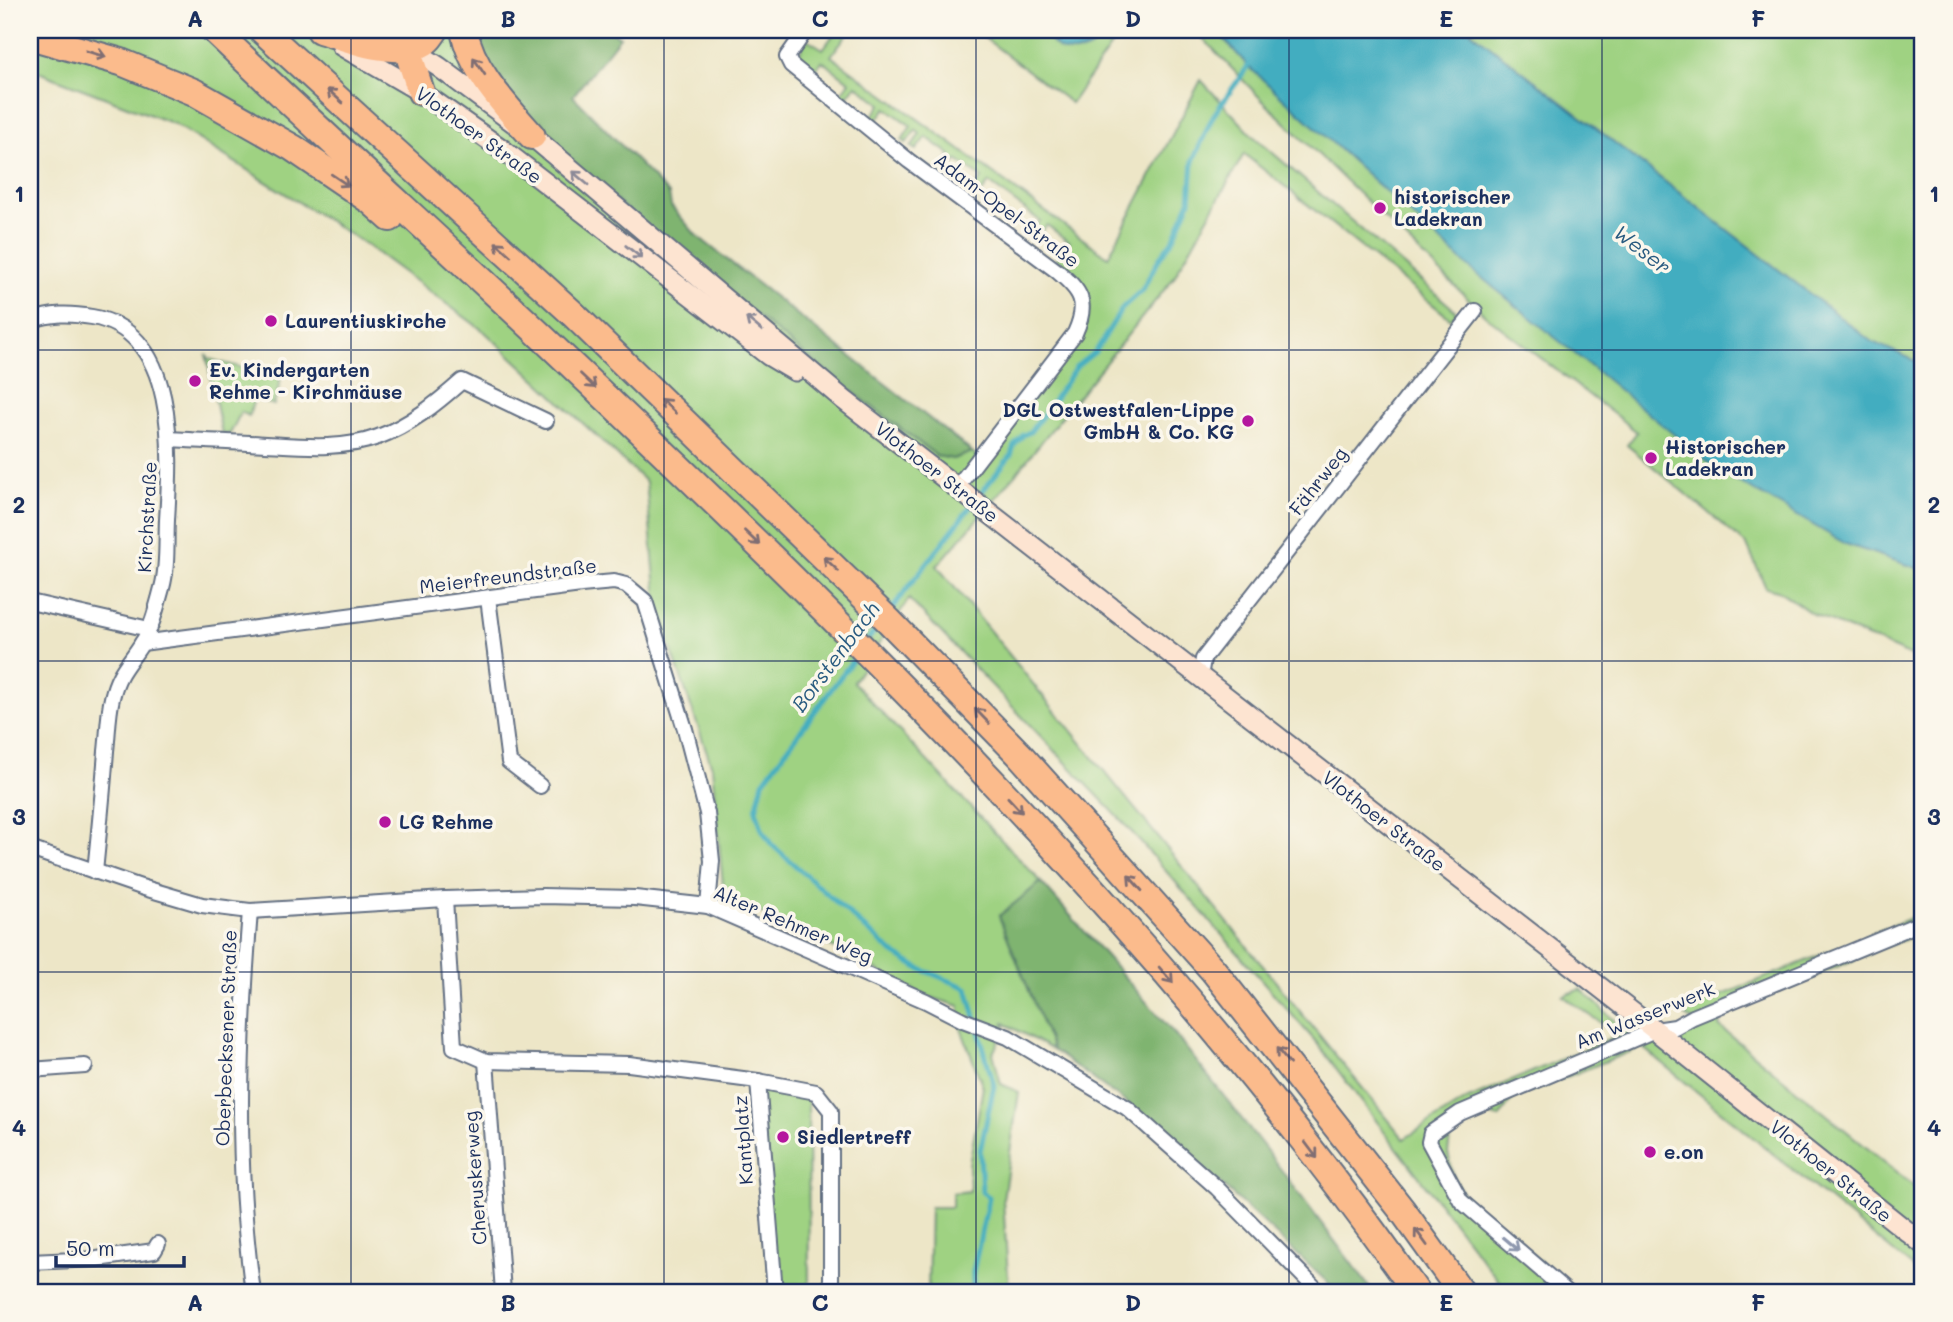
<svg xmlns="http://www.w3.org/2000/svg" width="1953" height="1322" font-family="Mali,sans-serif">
<rect width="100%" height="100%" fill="#fbf7ec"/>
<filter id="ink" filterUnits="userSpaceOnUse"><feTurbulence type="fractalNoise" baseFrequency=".0143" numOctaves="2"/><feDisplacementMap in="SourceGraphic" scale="14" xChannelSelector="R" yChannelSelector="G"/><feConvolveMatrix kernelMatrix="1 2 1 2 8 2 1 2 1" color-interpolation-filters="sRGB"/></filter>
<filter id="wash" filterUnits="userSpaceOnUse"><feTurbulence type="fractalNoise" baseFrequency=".00686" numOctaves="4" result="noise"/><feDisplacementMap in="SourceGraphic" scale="28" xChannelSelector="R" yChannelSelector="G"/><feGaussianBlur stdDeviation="1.57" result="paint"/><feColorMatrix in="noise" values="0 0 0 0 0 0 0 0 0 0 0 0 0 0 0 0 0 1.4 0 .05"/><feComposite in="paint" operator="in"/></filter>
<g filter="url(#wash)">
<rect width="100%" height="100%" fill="#ede6c7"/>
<g fill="#9fd282" stroke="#5d8070" stroke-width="2">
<path d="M30,30h450l-3,15 339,319 121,92 16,3 19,-7 11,8 100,-126 7,-27 -9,-27 -25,-21 13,-17 -22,-17 -10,13 -6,-5 9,-12 -51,-38 -10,13 -6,-5 9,-13 -25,-18 -10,12 -6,-3 10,-14 -25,-18 -10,13 -5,-3 9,-13 -4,-4 -10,13 -4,-3 9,-14 -25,-18 -10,13 -5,-3 10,-14 -25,-19 -11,14 -5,-4 10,-13 -28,-21 -12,16c-15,-15 -14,-21 -3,-38l16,10 14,-19h13l-19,26 277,201 93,-177 51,55 205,177 -6,7 -207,-165 -71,125 -168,208 -68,79 467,573 60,-38 154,-66 -55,-39 18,-7 61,58 57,-21 -18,-14 242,-99v18l-202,84 -2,11 204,168v82l-281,-229 -129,51 -14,20 -23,-7 -25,19 -3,23 5,22 12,23 111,94h-69l-191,-250 -194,-221 -213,-222 -56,83 188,200 -42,34 54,134 -49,-27 1,5 -12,25 8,31 18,8 -16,107 6,93h-81l2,-85h22v-14l18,-2 -1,-26 14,-78 -24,-64 1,-17 -34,-10 -139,-72 -63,-27 -12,-130 -54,-156 -12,-129 -161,-150 -123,-90 -188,-118 -138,-53h-6z"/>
<path d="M974,30h148l-51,73z"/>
<path d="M1195,30h21l33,37 597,477 77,26v91l-112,-48 -30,-21 -15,-4 -19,-43 -120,-100 10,-13 -151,-116 -223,-215z"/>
<path d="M1469,30h454v334l-51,-22z"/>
<path d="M206,354l3,5 72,19 -7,27 -20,-6 -5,17 -8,-4 -11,22h-8z"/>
<path d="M758,1082l50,9 1,201h-34z"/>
</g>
<g fill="#7fb470" stroke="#4d7267" stroke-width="2">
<path d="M480,30h130l10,7 -47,59 96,98 2,12 25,29 276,217 -19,7 -16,-3 -121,-92 -251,-205 -80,-93 -8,-21z"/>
<path d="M1041,882l137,156 86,109 109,145h-35l-116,-107 -91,-79 -78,-56 -54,-134z"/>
</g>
<g fill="#42adc0" stroke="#2e6e8f" stroke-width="2">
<path d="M1043,30h61c-5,21 -35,30 -51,14 -4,-4 -7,-10 -10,-14z"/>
<path d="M1216,30h253l403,312 51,22v206l-77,-26 -131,-76 -244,-199 -222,-202z"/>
</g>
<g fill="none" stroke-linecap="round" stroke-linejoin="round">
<g stroke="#42adc0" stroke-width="5">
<path d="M977,498l34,-43 3,-9 9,-11 7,-3 16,-21 31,-45 19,-15 27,-44 19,-17 17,-31 15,-21 16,-37 3,-40 20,-45 38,-54"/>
<path d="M890,611l81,-105"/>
<path d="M866,642l16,-20"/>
<path d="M858,653l-95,129 -7,28 6,19 9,15 121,108 26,16 49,20 27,98 -14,65 2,41 7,5 -16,75v20"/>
</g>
</g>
</g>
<g filter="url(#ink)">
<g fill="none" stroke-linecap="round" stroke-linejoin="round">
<defs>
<g id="street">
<path d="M806,30l-19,27 4,8 118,96 148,110c24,20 32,31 18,62l-118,154"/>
<path d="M30,321c22,-8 39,-8 62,-4 87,15 79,136 75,203 -1,22 1,47 -5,68 -5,18 -10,40 -20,55 -13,21 -24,28 -30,55 -4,17 -4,36 -6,53 -3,40 -7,81 -11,121"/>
<path d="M169,439c32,2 65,3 97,5 36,2 77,6 112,-7 32,-12 58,-33 84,-56l84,40"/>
<path d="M488,598l21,164 31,24"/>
<path d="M30,602l119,27"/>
<path d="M142,643l439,-58 33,-3 12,3 19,16 40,128 22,84 5,48 -4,45"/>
<path d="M1200,677l3,-18 272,-348"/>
<path d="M30,849l111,38 61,18 48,6 195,-12 98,-3 92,2 73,8 218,95 37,19 45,17 119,71 90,80 102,104"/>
<path d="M445,899l9,148 32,14 143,3 129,17"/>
<path d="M250,911c-10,127 -15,254 3,381"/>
<path d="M486,1061l17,231"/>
<path d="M30,1070l55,-4"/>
<path d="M30,1262l67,-3 57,-8 4,-7"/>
<path d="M775,1292l-17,-211 58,11 15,19v181"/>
<path d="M1567,1292l-106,-91 -32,-59 2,-9 29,-20 195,-83 20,-3 18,-10 230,-95"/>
</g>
<g id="secondary">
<path d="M382,30l57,37 93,69 312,264 811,630 268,214"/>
<path d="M342,46l79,46 82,58 265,205 27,16"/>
</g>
<g id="highway">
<path d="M214,30c107,103 218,203 327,306 313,297 626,601 875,956"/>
<path d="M262,30l310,283 317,308 130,133 194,216 189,240 59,82"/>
<path d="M320,30c29,9 68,25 99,15 8,-2 12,-9 16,-15"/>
<path d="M407,30l-1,16 15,46"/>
<path d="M464,30c7,40 42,76 68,106"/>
<path d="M30,36l91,26 73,30 99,56 78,53 19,17"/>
</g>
</defs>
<use href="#street" stroke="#646f83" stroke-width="18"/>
<use href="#secondary" stroke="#646f83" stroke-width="23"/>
<use href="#highway" stroke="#646f83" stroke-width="30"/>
<use href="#street" stroke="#fff" stroke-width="14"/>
<use href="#secondary" stroke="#fde4d1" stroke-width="19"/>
<use href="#highway" stroke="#fbbb8c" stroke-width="26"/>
</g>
<defs><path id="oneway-shaft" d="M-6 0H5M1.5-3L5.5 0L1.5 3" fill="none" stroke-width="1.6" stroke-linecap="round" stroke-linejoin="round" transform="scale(1.75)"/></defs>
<g stroke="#806e73">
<use href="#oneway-shaft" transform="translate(96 54) rotate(17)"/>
<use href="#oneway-shaft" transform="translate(479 66) rotate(-124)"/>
<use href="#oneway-shaft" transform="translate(335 96) rotate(-138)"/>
<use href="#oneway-shaft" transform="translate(340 180) rotate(34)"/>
<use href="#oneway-shaft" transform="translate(503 249) rotate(-138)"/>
<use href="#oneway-shaft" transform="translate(588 381) rotate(44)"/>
<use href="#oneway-shaft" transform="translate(668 406) rotate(-136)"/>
<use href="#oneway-shaft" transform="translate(752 538) rotate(44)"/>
<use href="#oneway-shaft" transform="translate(831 564) rotate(-136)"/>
<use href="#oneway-shaft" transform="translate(982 716) rotate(-134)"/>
<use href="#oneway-shaft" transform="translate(1015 805) rotate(47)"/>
<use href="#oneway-shaft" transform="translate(1135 883) rotate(-132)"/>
<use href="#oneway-shaft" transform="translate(1166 975) rotate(49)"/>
<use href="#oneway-shaft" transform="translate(1283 1056) rotate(-129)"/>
<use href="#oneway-shaft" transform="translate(1311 1150) rotate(53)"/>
<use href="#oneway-shaft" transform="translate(1421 1237) rotate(-126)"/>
</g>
<g stroke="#8c8a98">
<use href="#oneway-shaft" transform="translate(580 178) rotate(-140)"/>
<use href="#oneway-shaft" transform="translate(634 252) rotate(38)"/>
<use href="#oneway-shaft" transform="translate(754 324) rotate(-140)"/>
</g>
<use stroke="#8d97ae" href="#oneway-shaft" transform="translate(1511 1244) rotate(40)"/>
</g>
<path fill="none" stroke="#1b2f5e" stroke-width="2" stroke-opacity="0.55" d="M351,30v1262M664,30v1262M976,30v1262M1289,30v1262M1602,30v1262M30,350h1893M30,661h1893M30,972h1893"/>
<g fill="#b5179e" stroke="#fbf7ec" stroke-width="2.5">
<circle cx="1380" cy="208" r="7"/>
<circle cx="271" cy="321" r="7"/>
<circle cx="195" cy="381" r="7"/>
<circle cx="1248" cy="421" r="7"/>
<circle cx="1651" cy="458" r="7"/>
<circle cx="385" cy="822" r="7"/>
<circle cx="783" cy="1137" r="7"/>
<circle cx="1650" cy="1152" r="7"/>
</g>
<g text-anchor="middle" stroke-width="7" stroke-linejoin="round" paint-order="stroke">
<g font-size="19" fill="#1b2f5e" stroke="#fbf7ec">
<text transform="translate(479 135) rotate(36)" y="7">Vlothoer Straße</text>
<text transform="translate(1007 210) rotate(37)" y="7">Adam-Opel-Straße</text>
<text transform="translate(937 472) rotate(38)" y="7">Vlothoer Straße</text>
<text transform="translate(1318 481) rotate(-52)" y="7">Fährweg</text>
<text transform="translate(147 517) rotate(-87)" y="7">Kirchstraße</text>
<text transform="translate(508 576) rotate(-7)" y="7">Meierfreundstraße</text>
<text transform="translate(1384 821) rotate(38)" y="7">Vlothoer Straße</text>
<text transform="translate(793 924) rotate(23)" y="7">Alter Rehmer Weg</text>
<text transform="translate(1645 1015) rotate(-22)" y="7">Am Wasserwerk</text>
<text transform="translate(226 1038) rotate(-88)" y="7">Oberbecksener Straße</text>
<text transform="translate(743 1140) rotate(-94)" y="7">Kantplatz</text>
<text transform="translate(1831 1171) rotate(39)" y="7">Vlothoer Straße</text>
<text transform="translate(475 1178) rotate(-94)" y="7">Cheruskerweg</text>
</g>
<g font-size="19" font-weight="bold" fill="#1b2f5e" stroke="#fbf7ec" text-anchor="start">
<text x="1394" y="204">historischer<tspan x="1394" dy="22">Ladekran</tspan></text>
<text x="285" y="328">Laurentiuskirche</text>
<text x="209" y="377">Ev. Kindergarten<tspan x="209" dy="22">Rehme - Kirchmäuse</tspan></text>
<text x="1234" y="417" text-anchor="end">DGL Ostwestfalen-Lippe<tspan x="1234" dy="22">GmbH &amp; Co. KG</tspan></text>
<text x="1665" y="454">Historischer<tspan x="1665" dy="22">Ladekran</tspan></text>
<text x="399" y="829">LG Rehme</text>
<text x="797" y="1144">Siedlertreff</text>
<text x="1664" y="1159">e.on</text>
</g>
<g font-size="21" font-style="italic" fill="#295b80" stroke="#fbf7ec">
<text transform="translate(1642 250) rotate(38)" y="7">Weser</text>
<text transform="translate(836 657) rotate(-53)" y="7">Borstenbach</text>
</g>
</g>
<rect width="1953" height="1322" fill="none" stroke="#fbf7ec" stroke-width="77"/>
<path d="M56 1256v10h128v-10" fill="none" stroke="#1b2f5e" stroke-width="3.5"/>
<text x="66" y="1256" font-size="21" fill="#1b2f5e" stroke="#fbf7ec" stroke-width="5" paint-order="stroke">50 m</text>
<rect x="38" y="38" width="1876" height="1246" fill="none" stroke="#1b2f5e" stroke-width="2.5"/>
<g font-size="23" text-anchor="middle" font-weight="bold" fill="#1b2f5e">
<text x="195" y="27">A</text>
<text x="508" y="27">B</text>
<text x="820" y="27">C</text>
<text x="1133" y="27">D</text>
<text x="1446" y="27">E</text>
<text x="1758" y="27">F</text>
<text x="19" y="202">1</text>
<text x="1934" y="202">1</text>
<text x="19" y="513">2</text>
<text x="1934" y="513">2</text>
<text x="19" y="825">3</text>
<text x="1934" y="825">3</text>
<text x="19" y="1136">4</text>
<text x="1934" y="1136">4</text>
<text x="195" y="1311">A</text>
<text x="508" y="1311">B</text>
<text x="820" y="1311">C</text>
<text x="1133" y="1311">D</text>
<text x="1446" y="1311">E</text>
<text x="1758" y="1311">F</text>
</g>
</svg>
